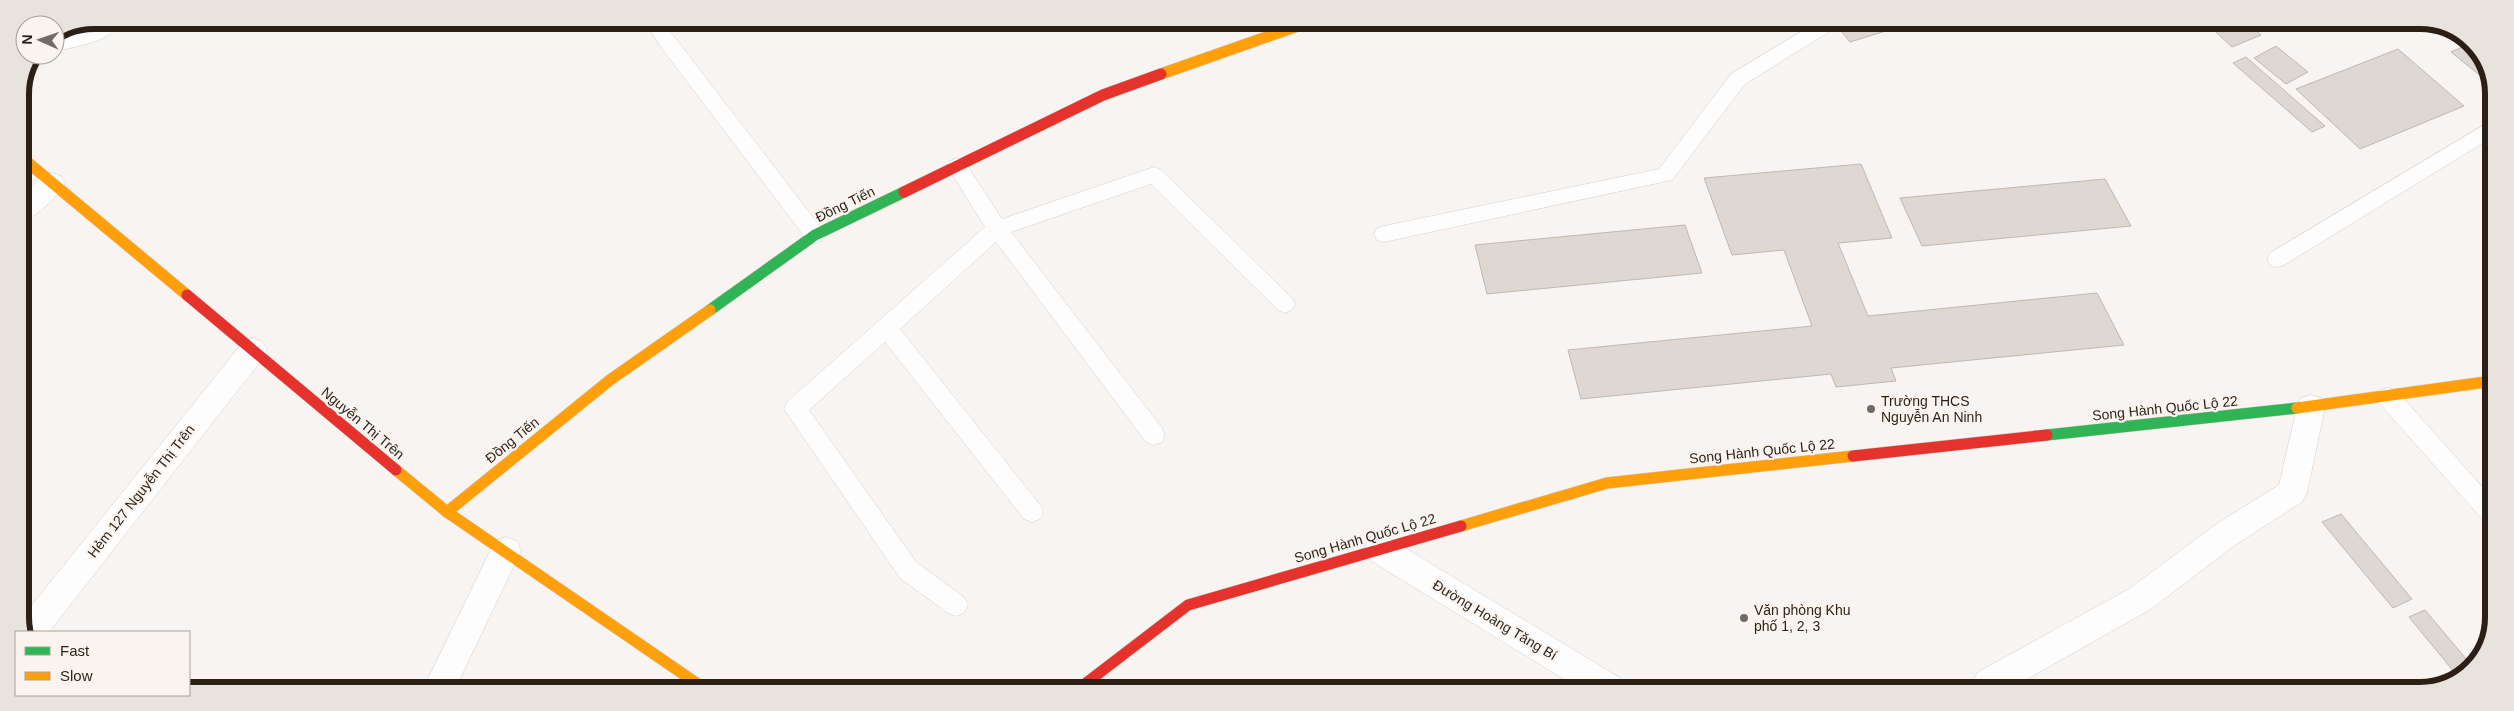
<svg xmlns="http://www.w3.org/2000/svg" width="2514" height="711" font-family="Helvetica,sans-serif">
<rect width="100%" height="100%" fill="#f7f4f2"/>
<g fill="#dfd8d2" stroke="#beb8b2">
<path d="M1834,22h81l-65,20z"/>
<path d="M2205,22h42l14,13 -29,12z"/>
<path d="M2472,43l4,2 17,41 -42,-34z"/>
<path d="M2276,46l32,26 -22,12 -32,-26z"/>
<path d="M2398,49l66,57 -104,43 -64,-60z"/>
<path d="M2246,57l79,69 -13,6 -79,-69z"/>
<path d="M1861,164l31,74 -54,5 30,73 229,-23 27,52 -233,23 5,13 -60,6 -5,-13 -250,25 -13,-49 244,-24 -28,-76 -52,5 -28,-77z"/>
<path d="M2105,179l26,47 -209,20 -22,-48z"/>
<path d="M1685,225l17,48 -215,21 -12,-49z"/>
<path d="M2341,514l71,85 -19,9 -71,-86z"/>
<path d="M2425,610l47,56 -7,10 -6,2 -50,-61z"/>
</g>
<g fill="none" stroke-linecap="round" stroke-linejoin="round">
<defs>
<g id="lane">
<path d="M644,21h18l160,208 3,6 -3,6 -7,2 -7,-2 -145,-191z"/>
<path d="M1817,22h23l-3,5 -92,57 -73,96 -288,62 -7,-2 -3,-6 3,-6 7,-2 275,-57 72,-95z"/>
<path d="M2494,119v17l-210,129 -7,2 -7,-2 -3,-6 3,-6z"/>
<path d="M957,158l7,3 38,58 152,-52 7,3 131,128 3,6 -3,6 -7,3 -7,-3 -127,-126 -140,48 151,196 3,7 -3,7 -8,3 -8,-3 -150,-200 -96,87 140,176 3,7 -3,7 -8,3 -8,-3 -139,-177 -76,68 107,152 48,35 4,8 -4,8 -8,3 -8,-3 -48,-35 -116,-169 3,-7 198,-175 -38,-61 3,-5z"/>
<path d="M2388,388l8,2 96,108v26l-8,-3 -104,-117 -3,-7 3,-7z"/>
</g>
<g id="street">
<path d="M94,20h29c-13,23 -45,26 -68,31v-15l26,-8z"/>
<path d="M52,173l9,3 4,7c-8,15 -29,34 -45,39v-26l23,-20z"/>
<path d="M253,338l10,4 4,8 -4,8 -214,274h-25l-4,-12 223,-278z"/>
<path d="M2311,395l10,3 4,9 -18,86 -5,9 -67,43 -84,64 -145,82h-39l11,-19 151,-83 86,-64 64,-40 18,-78 4,-9z"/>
<path d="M1379,535l11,4 232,140 5,11h-45l-214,-131 -4,-10 4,-10z"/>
<path d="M506,537l11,4 4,10 -66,138h-32l72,-148z"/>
</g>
<g id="fast">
<path d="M710,310l105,-75 89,-43"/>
<path d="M2047,435l250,-27"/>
</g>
<g id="slow">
<path d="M1161,74l151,-53"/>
<path d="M20,156l167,139"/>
<path d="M2297,408l196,-27"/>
<path d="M396,470l51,42 258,177"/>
<path d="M447,512l163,-132 100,-70"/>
<path d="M1461,526l146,-43 246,-27"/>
</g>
<g id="jam">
<path d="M904,192l199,-97 58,-21"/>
<path d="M187,295l209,175"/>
<path d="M1853,456l194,-21"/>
<path d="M1077,690l111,-85 273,-79"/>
</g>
</defs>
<use href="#lane" stroke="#d6cfc9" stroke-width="1"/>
<use href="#street" stroke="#d6cfc9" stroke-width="1"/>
<use href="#fast" stroke="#d6cfc9" stroke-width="12"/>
<use href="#slow" stroke="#d6cfc9" stroke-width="12"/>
<use href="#jam" stroke="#d6cfc9" stroke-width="12"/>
<use href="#lane" fill="#fefdfd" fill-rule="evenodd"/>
<use href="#street" fill="#fefdfd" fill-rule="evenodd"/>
<use href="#fast" stroke="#30b455" stroke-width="11"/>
<use href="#slow" stroke="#ff9f0a" stroke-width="11"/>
<use href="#jam" stroke="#e5322d" stroke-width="11"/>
</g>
<g fill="#726a63" stroke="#faf4ef" stroke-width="2">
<circle cx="1871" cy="409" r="5"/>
<circle cx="1744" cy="618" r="5"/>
</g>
<g text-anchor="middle" stroke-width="4.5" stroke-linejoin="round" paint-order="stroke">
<g font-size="14" fill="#2b1f16" stroke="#faf4ef">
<text transform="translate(845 204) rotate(-26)" y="5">Đồng Tiến</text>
<text transform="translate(2165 408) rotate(-6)" y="5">Song Hành Quốc Lộ 22</text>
<text transform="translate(363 423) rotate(40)" y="5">Nguyễn Thị Trên</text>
<text transform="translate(512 440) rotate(-39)" y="5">Đồng Tiến</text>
<text transform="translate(1762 451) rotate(-6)" y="5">Song Hành Quốc Lộ 22</text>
<text transform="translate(141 491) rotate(-52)" y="5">Hẻm 127 Nguyễn Thị Trên</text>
<text transform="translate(1365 538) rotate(-16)" y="5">Song Hành Quốc Lộ 22</text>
<text transform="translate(1495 620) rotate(31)" y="5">Đường Hoàng Tăng Bí</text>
</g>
<g font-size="14" fill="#2b1f16" stroke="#faf4ef" text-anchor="start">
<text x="1881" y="406">Trường THCS<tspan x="1881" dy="16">Nguyễn An Ninh</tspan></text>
<text x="1754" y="615">Văn phòng Khu<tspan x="1754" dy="16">phố 1, 2, 3</tspan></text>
</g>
</g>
<path d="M0 0H2514V711H0ZM94 29H2420A65 65 0 0 1 2485 94V617A65 65 0 0 1 2420 682H94A65 65 0 0 1 29 617V94A65 65 0 0 1 94 29Z" fill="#e9e3de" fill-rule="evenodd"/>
<path fill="none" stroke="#2b1f16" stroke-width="6" d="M94 29H2420A65 65 0 0 1 2485 94V617A65 65 0 0 1 2420 682H94A65 65 0 0 1 29 617V94A65 65 0 0 1 94 29Z"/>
<rect x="15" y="631" width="175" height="65" fill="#faf4ef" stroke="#a79f98"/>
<rect x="25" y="647" width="25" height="8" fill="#30b455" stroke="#a79f98"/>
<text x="60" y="656" font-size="15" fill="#2b1f16">Fast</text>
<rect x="25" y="672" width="25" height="8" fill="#ff9f0a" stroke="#a79f98"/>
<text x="60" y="681" font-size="15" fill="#2b1f16">Slow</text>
<g transform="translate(40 40) rotate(272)"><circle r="24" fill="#faf4ef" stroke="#a79f98"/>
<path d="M0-4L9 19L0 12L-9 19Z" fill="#726a63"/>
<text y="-8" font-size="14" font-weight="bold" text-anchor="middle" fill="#2b1f16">N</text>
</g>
</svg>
